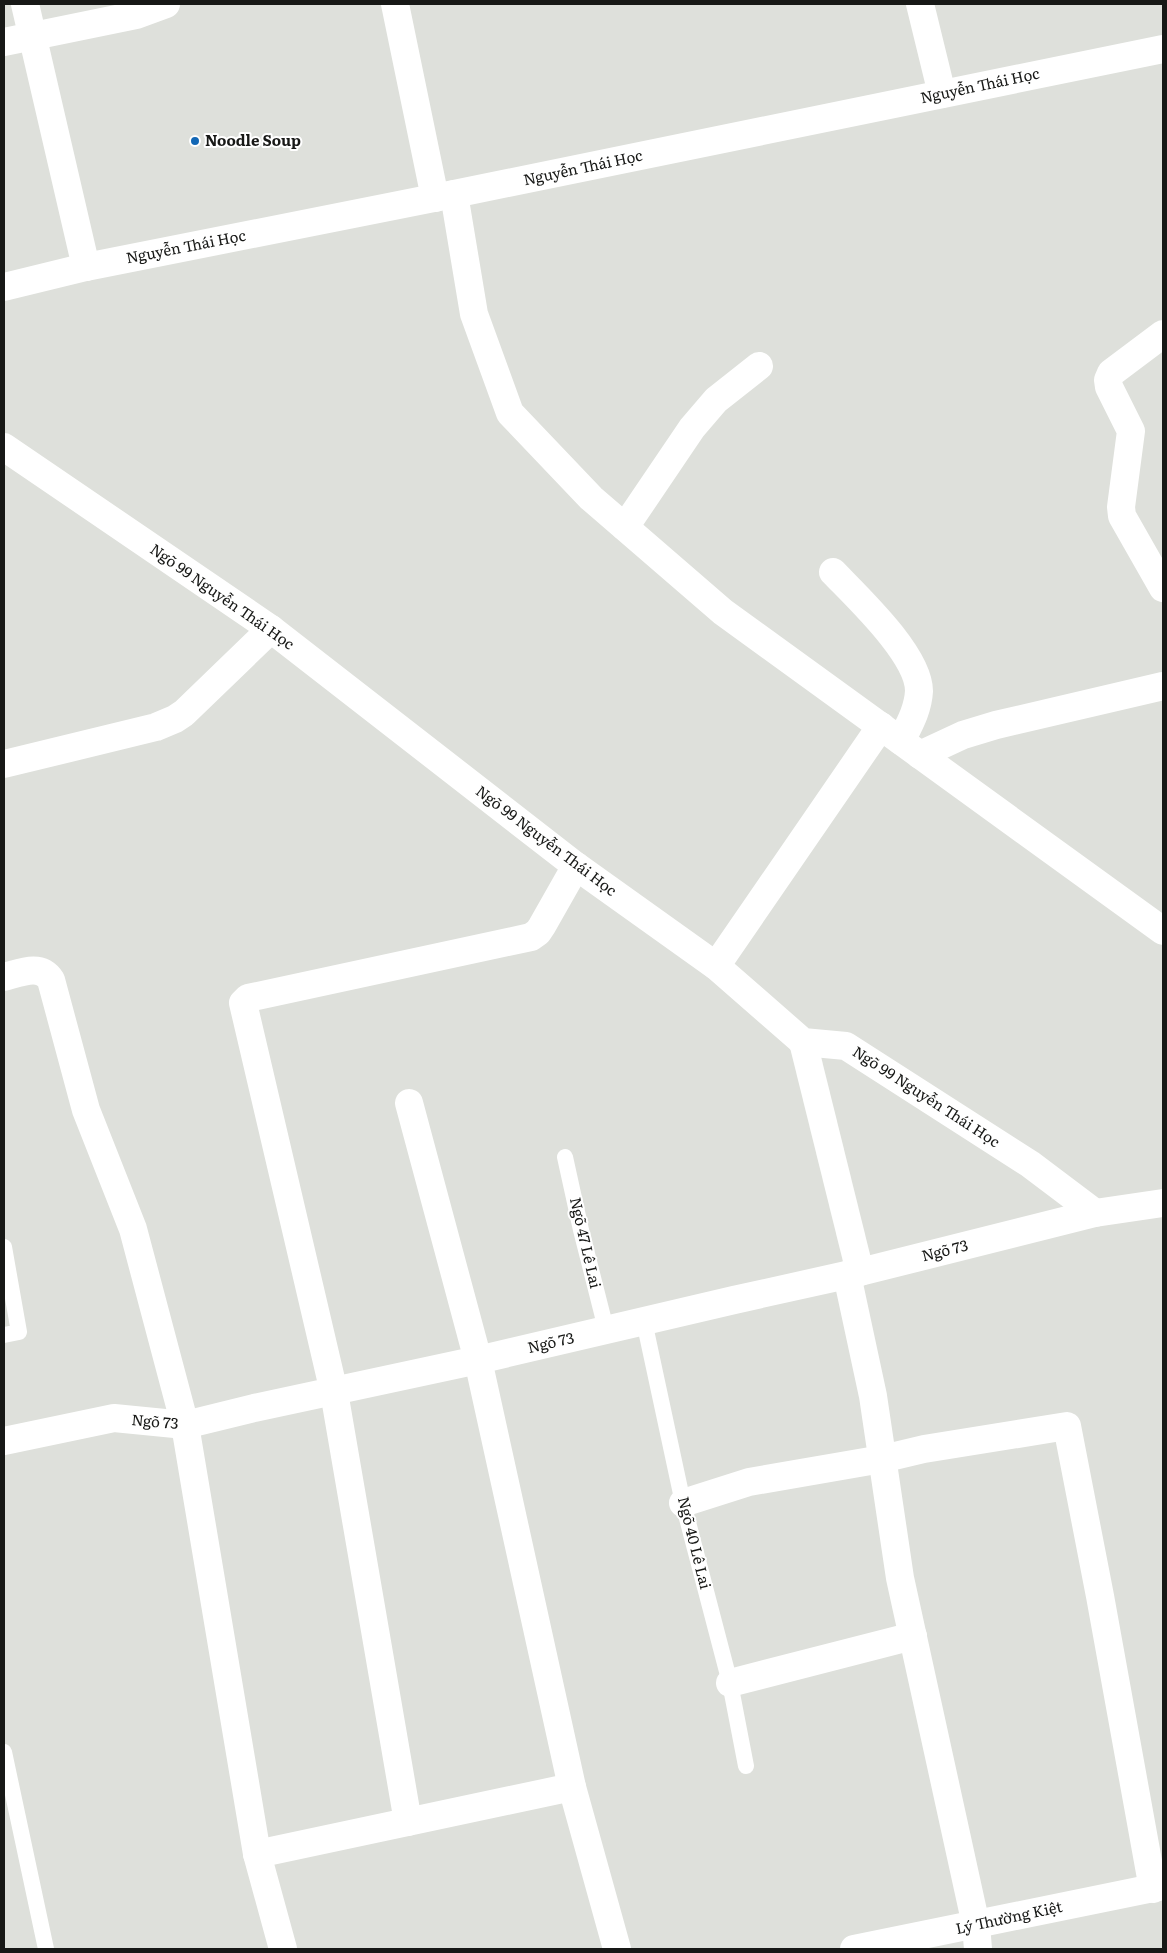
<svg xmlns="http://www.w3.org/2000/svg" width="1167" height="1953" font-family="Literata,serif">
<rect width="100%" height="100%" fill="#dee0db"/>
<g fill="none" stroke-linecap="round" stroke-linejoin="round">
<g stroke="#fff" stroke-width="16">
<path d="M565,1157l16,73 25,99"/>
<path d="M4,1247l15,85 -15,3"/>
<path d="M644,1321l39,182 47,180 16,83"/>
<path d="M4,1752l42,197"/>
</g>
<g stroke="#fff" stroke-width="28">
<path d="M25,4l61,263"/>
<path d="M395,4l40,194"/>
<path d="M920,4l22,90"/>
<path d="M4,42l132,-27 30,-11"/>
<path d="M454,194l20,120 36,99 81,85 132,114 440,319"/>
<path d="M1163,334l-52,39 -3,7 1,7 22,44 -10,76 1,9 41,72"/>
<path d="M4,447l267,182 305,237 140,100 87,76 43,4 184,118 65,49"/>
<path d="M625,527l67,-99 24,-28 43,-34"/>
<path d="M833,572c25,26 86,83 86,119 -1,19 -10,34 -18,50"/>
<path d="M920,755l43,-20 33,-10 167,-39"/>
<path d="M4,764l152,-37 19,-8 9,-6 87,-84"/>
<path d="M716,966l165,-240"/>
<path d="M4,977c16,-4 36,-14 47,3l35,130 47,119 52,196 72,429 26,95"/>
<path d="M803,1042l57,230"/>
<path d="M409,1103l69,257 94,427 45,162"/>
<path d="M847,1275l26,121 27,182 76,347 2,24"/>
<path d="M4,1441l110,-23 71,7 69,-17 224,-48 256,-60 126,-28 235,-59 68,-10"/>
<path d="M683,1503l66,-21 133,-23 42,-10 143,-23 33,170 53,293"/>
<path d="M730,1683l183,-47"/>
<path d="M408,1822l-74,-430 -91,-389 5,-5 283,-61 7,-5 4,-6 34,-60"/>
<path d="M257,1854l315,-67"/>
</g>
<g stroke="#fff" stroke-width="28">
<path d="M4,287l82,-20 368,-73 709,-145"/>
<path d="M854,1949l309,-63"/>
</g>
</g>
<circle fill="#1267b5" stroke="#fff" stroke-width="2" cx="195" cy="141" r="5"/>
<g text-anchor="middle" stroke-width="4" stroke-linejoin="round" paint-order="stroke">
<g font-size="15" fill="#171816" stroke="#fff">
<text transform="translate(980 86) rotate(-12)" y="5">Nguyễn Thái Học</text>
<text transform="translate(583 168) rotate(-12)" y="5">Nguyễn Thái Học</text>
<text transform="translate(186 247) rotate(-11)" y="5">Nguyễn Thái Học</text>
<text transform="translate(222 597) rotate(35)" y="5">Ngõ 99 Nguyễn Thái Học</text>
<text transform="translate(546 841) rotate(37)" y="5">Ngõ 99 Nguyễn Thái Học</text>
<text transform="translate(926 1097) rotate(33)" y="5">Ngõ 99 Nguyễn Thái Học</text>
<text transform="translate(585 1243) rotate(77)" y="5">Ngõ 47 Lê Lai</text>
<text transform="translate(945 1251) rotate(-14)" y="5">Ngõ 73</text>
<text transform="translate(551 1343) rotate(-13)" y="5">Ngõ 73</text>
<text transform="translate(155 1422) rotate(5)" y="5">Ngõ 73</text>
<text transform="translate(694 1543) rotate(76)" y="5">Ngõ 40 Lê Lai</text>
<text transform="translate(1009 1918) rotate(-12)" y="5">Lý Thường Kiệt</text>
</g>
<g font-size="15" font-weight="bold" fill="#171816" stroke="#fff" text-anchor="start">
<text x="205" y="146">Noodle Soup</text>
</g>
</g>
<rect width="1167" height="1953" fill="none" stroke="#171816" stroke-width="10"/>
</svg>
